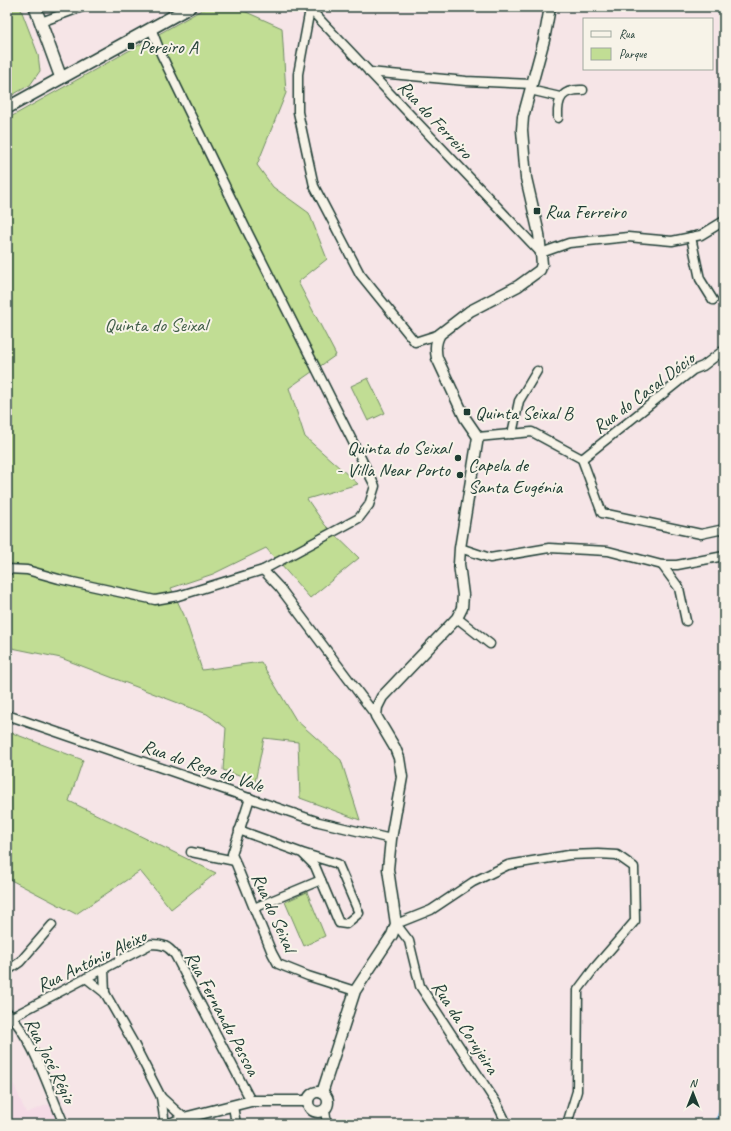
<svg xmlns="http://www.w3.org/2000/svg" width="731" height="1131" font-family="Caveat,sans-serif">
<rect width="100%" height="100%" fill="#f6e5e7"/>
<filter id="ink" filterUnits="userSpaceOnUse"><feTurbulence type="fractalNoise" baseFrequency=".025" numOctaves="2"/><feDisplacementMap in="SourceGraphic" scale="8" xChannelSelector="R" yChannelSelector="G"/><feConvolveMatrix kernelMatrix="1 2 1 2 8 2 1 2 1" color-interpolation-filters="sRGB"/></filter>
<g filter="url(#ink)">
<path fill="#f5dbe6" d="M7,1078h4l15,35 23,-9 11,20h-53z"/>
<g fill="#c1dd94" stroke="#708d64">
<path d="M7,7h13l18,47 2,17 -10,14 -23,13z"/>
<path d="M207,7h28l47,21 4,65 -29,72 16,22 36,26 18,46 -29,23 38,73 -47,33 16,49 53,47 -51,15 18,26 34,33 -49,40 -44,-50 -53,26 -42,14 13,27 18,55 59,-8 35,58 45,40 19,60 -60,-22 -2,-56 -34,-4 -9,44 -32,-12 3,-42 -19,-14 -146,-56 -54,-11v-528z"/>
<path d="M368,378l17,35 -17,8 -17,-35z"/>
<path d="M7,731l76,29 -14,41 147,72 -45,36 -31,-38 -64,43 -69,-36z"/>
<path d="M307,892l18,44 -21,10 -19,-44z"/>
</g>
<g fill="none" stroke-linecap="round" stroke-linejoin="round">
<path stroke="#8cc4eb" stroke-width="13" d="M721,1124l3,-9"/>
<defs>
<g id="minor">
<path d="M308,7l233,246 28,-10 59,-6 44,4 29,-6 23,-14"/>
<path d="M310,9l-12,65v38l16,74 46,88 55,68 25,-8"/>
<path d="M41,22l41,-15"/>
<path d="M151,28l10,26 86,177 128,255 -6,19 -10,13 -96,52"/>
<path d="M369,72l97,9 66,3"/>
<path d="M530,90l30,7"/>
<path d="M558,118c-1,-20 4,-29 25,-28"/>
<path d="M691,237l9,42 13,21"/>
<path d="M512,434l7,-33 18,-30"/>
<path d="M478,437l54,-5 50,27 20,54 99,21 23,-5"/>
<path d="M582,459l111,-89 10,-4 21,-16"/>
<path d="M460,548l30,10 59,-10 59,3 54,14h15l47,-9"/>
<path d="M662,565l17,23 7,33"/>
<path d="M7,569l20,1 32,9 96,21 23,-4 85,-26 17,18 96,128"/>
<path d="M457,618l33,26"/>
<path d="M7,715l312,107 72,17"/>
<path d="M250,798l-18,56 40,99 6,11 30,12 47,15"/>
<path d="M239,830l63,23 13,13 24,57 7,1 13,-11 -21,-49 -36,-11"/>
<path d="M191,852l44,9"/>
<path d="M254,908l67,-28"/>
<path d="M104,969l1,24"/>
<path d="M7,971l13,-9 32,-37"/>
<path d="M86,978l19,15 29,51 27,53 4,27"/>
<path d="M7,1012c27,27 41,77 57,112"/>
<path d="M12,1017l139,-73c12,0 17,2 24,11l76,146"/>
<path d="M161,1097l23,21"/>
<path d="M233,1106l3,18"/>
<path d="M325,1110l2,14"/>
<path d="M507,1124l-10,-20 -77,-118 -11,-45 -13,-17 35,-14 42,-28 35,-17 61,-10 29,-1 19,1 17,12 1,54 -39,45 -18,24 -1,101 -10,33"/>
</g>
<g id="tertiary">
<circle cx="318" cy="1102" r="10"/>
<path d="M322,1093l33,-102 37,-56 4,-11 -8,-55 3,-30 11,-62 -3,-19 -4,-10 -19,-32 1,-9 5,-10 75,-79 5,-10 1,-13 -4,-31 1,-16 18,-111 -13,-19 -28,-60c-2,-9 -2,-16 3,-24l30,-23 48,-25 22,-16 2,-6 -3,-30 -13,-56 -4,-48 1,-13 21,-77 6,-33"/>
<path d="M170,1124l14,-6 67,-17h57"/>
</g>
<g id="secondary">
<path d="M35,7l26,71"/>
<path d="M7,108l183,-101"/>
</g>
</defs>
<use href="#minor" stroke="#1f3d34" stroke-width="11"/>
<use href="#tertiary" stroke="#1f3d34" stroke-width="13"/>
<use href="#secondary" stroke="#1f3d34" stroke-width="14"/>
<use href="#minor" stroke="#f7f3e8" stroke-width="8"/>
<use href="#tertiary" stroke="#f7f3e8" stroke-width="10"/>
<use href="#secondary" stroke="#f7f3e8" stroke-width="11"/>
</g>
</g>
<g fill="#1f3d34" stroke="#f7f3e8" stroke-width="1.5">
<rect x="127" y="42" width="8" height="8" rx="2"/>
<rect x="533" y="207" width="8" height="8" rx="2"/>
<rect x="463" y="408" width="8" height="8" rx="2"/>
<circle cx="458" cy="458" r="4"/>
<circle cx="460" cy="475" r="4"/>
</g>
<g text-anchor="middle" stroke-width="4" stroke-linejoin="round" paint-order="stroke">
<g font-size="19" fill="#1f3d34" stroke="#f7f3e8" text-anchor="start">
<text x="139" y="53">Pereiro A</text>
<text x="545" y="218">Rua Ferreiro</text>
<text x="475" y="419">Quinta Seixal B</text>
<text x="450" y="454" text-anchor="end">Quinta do Seixal<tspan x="450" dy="22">- Villa Near Porto</tspan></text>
<text x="468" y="471">Capela de<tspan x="468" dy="22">Santa Eugénia</tspan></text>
</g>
<g font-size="19" fill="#1f3d34" stroke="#f7f3e8">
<text transform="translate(436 119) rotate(47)" y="7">Rua do Ferreiro</text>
<text transform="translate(643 392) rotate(-37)" y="7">Rua do Casal Dócio</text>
<text transform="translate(203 765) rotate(19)" y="7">Rua do Rego do Vale</text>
<text transform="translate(275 912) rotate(66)" y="7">Rua do Seixal</text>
<text transform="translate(91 960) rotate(-26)" y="7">Rua António Aleixo</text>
<text transform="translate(223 1013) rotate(62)" y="7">Rua Fernando Pessoa</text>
<text transform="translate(466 1027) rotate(57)" y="7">Rua da Corujeira</text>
<text transform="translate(51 1060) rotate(64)" y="7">Rua José Régio</text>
</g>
<g font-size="19" fill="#3f5d47" stroke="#f7f3e8">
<text x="156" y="331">Quinta do Seixal</text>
</g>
</g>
<rect width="731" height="1131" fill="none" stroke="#f7f3e8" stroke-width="24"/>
<rect x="12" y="12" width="707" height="1107" fill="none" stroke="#1f3d34" stroke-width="1.5" filter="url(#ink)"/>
<rect x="583" y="18" width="130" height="52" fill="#f7f3e8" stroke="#a1aaa0"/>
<rect x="591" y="31" width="20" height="6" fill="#f7f3e8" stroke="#a1aaa0"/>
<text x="619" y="38" font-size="12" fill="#1f3d34">Rua</text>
<rect x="591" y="48" width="20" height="12" fill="#c1dd94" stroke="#a1aaa0"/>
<text x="619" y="58" font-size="12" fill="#1f3d34">Parque</text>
<g transform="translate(693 1093)" stroke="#f7f3e8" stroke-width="3" paint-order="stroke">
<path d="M0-3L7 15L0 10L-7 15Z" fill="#1f3d34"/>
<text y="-6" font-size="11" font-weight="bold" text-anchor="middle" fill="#1f3d34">N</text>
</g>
</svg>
